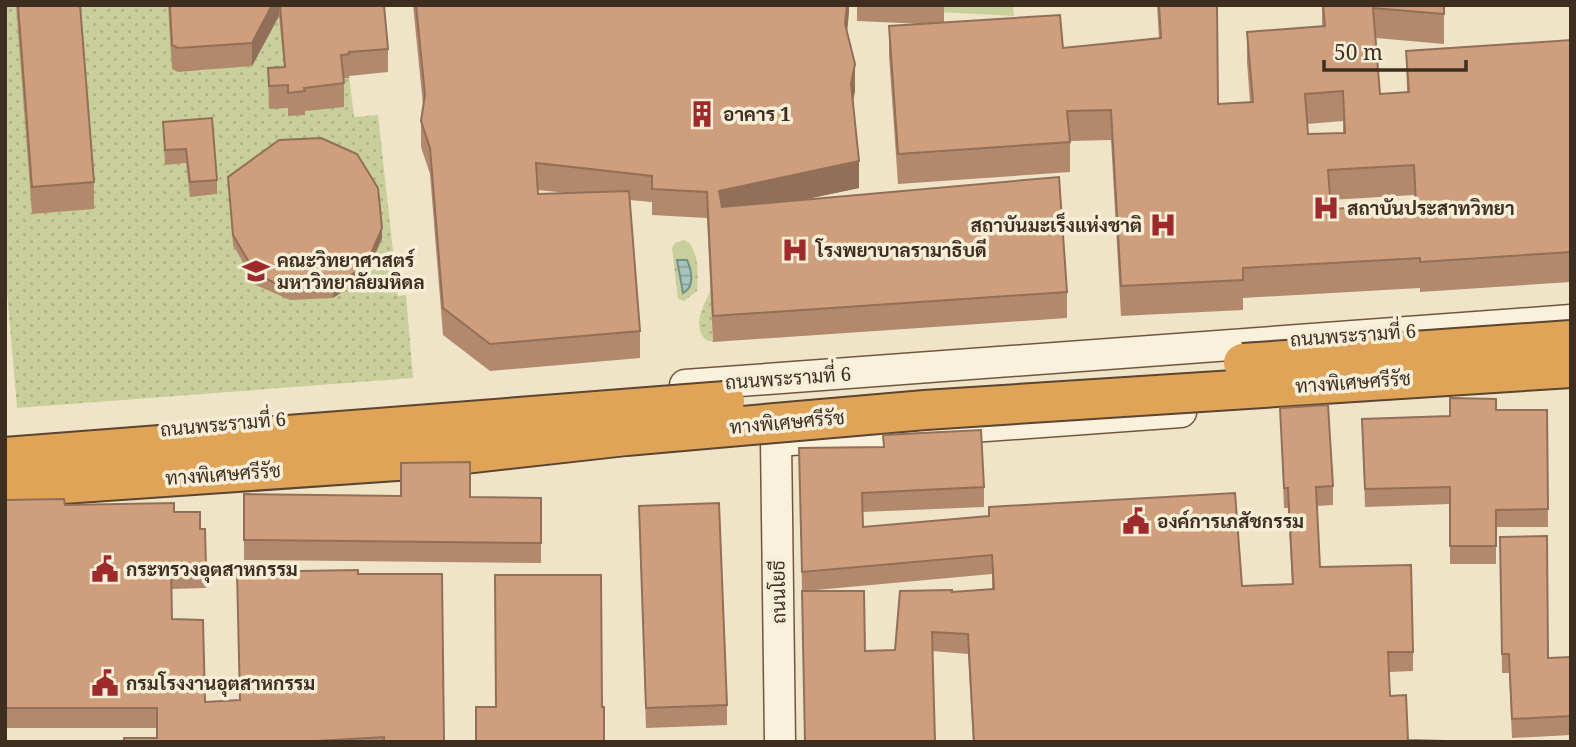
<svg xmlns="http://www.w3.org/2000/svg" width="1576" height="747" font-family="'Noto Serif',Sarabun,serif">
<defs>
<pattern id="grass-dots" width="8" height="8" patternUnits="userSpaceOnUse" patternTransform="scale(1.75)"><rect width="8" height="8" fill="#c9cf9b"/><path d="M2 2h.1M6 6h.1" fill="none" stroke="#aeb285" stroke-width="1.8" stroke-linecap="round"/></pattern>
<pattern id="water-rules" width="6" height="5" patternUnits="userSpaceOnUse" patternTransform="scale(1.75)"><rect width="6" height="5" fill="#a9c4bc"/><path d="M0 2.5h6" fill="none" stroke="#8ba098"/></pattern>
</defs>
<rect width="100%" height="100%" fill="#f0e4c8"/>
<g fill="url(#grass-dots)" fill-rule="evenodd">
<path d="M5,5h188l7,66 54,-8 -8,-58h32l71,70 5,42 24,-2 20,181 8,-1 7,83 -396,30 -12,-140z"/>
<path d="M684,240c16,8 14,35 13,51l-13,10 -6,-2 -6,-51 3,-5zM677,260h10l-4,33z"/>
<path d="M711,289l2,53 -7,-2c-15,-15 -2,-34 5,-51z"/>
</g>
<g fill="#c9cf9b">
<path d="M940,5h73l1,11 -74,-4z"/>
<circle cx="683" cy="251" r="10"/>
</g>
<path fill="url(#water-rules)" stroke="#6f938a" stroke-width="2" d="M677,260h10c5,11 8,27 -4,33z"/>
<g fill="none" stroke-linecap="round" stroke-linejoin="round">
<defs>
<g id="secondary">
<path d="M685,385l886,-65"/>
<path d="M791,440l390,-28"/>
<path d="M776,441l4,301"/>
</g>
</defs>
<use href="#secondary" stroke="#6f573f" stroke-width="33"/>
<use href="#secondary" stroke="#faf1dc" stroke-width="30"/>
<defs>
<g id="highway-bridge">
<path d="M1243,363l328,-23"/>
<path d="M5,457l720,-56"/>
<path d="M5,488l406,-28 215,-24 299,-26 646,-42"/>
</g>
</defs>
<use href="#highway-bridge" stroke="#5b4430" stroke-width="42" stroke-linecap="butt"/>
<use href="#highway-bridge" stroke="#e0a458" stroke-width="38"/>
</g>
<g fill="#b2896c" fill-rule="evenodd">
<path d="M16,5h64l14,177v27l-62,5z"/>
<path d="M168,5h216l4,44v23l-39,4v2h-5v29l-39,4v4l-17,1v-8l-19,1 -1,-41 16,-1 -5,-51 -27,50 -74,6 -6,-3z"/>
<path d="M413,5h436l-2,27 8,59 -2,10 6,87 -54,11 262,93v26l-354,24 -6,-124 -55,-3v-13l-23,-2 11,131v27l-150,13 -47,-36 -13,-161 -9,-27v-26l2,-16zM538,190l29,3 -29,1z"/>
<path d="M857,5h87v17l119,26 96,-9 -2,-34h60l1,99 32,-2 -3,-40v-30l75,-6v-21h122v39l-68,-6 4,56 27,-2 -1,-41 165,-11v242l-151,10v-4l-177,10v12l-122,6 -10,-176 -41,1v31l-172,12 -9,-128v-30l35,-2 -67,-3zM1343,121v12l-35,1 -1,-10zM1414,195v9l-83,5 -1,-9z"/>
<path d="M163,122l54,58v14l-27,3 -4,-34 -21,2z"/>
<path d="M228,177l154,61 -16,38 -33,22 -43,2 -34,-15 -23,-40z"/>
<path d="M1280,408l53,78v19l-16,1 3,61 93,85v19l-24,1 1,24 18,44 76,2h-511l-5,-88 -36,-3 3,91 -133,-151 -3,-143 84,-1v-12l101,52v20l-122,5 1,15 379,59 50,-2 -4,-76h-4zM992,574v15l-40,3 -57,58 -30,1 -60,-60z"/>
<path d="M1496,410h51l1,117h-52v37h-46v-60l-85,3 -3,-88 88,-3z"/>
<path d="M244,494l297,4v65l-297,-3z"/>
<path d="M5,500l169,12 26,17h5l1,59 -35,1 1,30 33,83 34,-2 119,-126 86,168h-320l33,-4v-10h-152z"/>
<path d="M639,506l88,199v20l-81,3z"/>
<path d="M1500,537l48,121 23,-1v78l-59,3 -3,-65h-7z"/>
</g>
<g fill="#916f58">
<path d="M272,5h7v11l-27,50v-23z"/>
<path d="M847,5h2v8l-4,38v-27z"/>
<path d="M855,64v27l-4,20v-27z"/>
<path d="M859,161v27l-140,30v-27z"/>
<path d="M382,228v10l-16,38 -33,22v-11z"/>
</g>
<g fill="#cf9f7d" stroke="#916f58" stroke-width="2" fill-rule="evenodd">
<path d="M18,5h62l14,177 -62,5z"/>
<path d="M170,5h102l-20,38 -74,5 -6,-3z"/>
<path d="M280,5h104l4,44 -39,3v2l-8,1 3,28 -40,5 1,3 -17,2v-8l-19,1 -1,-18 17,-1z"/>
<path d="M416,5h431l-2,19 10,40 -4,20 8,77 -140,30 3,16 337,-30 8,115 -354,24 -6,-124 -55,-3v-13l-116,-13 2,31 91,-3 11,140 -150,13 -47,-36 -13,-160 -9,-27 4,-26z"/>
<path d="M1159,5h58l1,99 35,-2 -6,-70 78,-6 -2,-21h121v9l-71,-6 7,86 29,-2 -3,-41 165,-11v212l-151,10v-4l-177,10v12l-122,6 -10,-176 -44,1 3,31 -172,12 -9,-128 171,-11 3,33 98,-10zM1343,91l2,42 -37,1 -3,-40zM1414,165l2,39 -85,5 -3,-39z"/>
<path d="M212,118l5,62 -27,2 -4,-33 -21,1 -2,-28z"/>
<path d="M321,138l36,16 21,34 4,40 -16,37 -33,22 -43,3 -34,-16 -23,-39 -5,-58 51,-37z"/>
<path d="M1450,398l46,1v11h51l1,99 -52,1v36h-46v-59l-85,2 -3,-70 88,-3z"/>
<path d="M1328,405l5,81 -17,1 4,80 91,-2 2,87h-25l2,44 16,-1 2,45 76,2h-510l-6,-108 -36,-2 3,110h-130l-3,-151h62l1,60 30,-1 5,-59 52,-1v2l42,-3 -2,-34 -190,17 -3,-124 85,-1 -1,-12 98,-5 3,57 -122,6 1,34 126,-11v-9l246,-14 7,93 51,-2 -5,-96h-4l-4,-80z"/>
<path d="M470,462v35l71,1v45l-297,-3v-46l157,2v-33z"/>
<path d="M64,499l1,6 109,-2v9h26v17h5l1,39 -35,1 1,50 31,1 2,82 35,-2 -3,-128 121,-2v4h84l2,168h-60v-5l-85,5h-175v-4h33v-30h-152v-208z"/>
<path d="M719,503l8,202 -81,3 -7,-202z"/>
<path d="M1547,536l1,122 23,-1v59l-59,3 -3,-65h-7l-2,-117z"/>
<path d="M495,575h106l1,132h2v35h-128v-35h20z"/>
</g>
<defs>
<symbol id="building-bare" viewBox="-9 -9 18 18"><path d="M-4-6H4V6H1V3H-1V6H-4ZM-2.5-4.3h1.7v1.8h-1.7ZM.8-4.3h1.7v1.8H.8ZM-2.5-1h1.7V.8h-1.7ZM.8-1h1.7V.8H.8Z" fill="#9e2a2b" stroke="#f7eed8" stroke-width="2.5" paint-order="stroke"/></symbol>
<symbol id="hospital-bare" viewBox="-9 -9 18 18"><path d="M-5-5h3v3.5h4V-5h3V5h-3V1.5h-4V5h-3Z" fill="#9e2a2b" stroke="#f7eed8" stroke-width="2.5" paint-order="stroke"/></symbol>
<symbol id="university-bare" viewBox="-9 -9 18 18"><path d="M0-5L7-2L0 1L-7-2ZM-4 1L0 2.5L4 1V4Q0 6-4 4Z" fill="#9e2a2b" stroke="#f7eed8" stroke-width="2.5" paint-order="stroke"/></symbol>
<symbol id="civic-bare" viewBox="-9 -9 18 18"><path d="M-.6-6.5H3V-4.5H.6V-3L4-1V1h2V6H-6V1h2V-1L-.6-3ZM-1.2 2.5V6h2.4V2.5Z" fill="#9e2a2b" stroke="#f7eed8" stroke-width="2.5" paint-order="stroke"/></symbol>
</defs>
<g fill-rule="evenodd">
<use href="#building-bare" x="683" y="95" width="38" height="38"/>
<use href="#hospital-bare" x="1307" y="189" width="38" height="38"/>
<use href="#hospital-bare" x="1144" y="206" width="38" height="38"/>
<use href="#hospital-bare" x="776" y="231" width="38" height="38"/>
<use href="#university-bare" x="237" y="252" width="38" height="38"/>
<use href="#civic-bare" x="1117" y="502" width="38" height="38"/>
<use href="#civic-bare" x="86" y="550" width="38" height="38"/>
<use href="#civic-bare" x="86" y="664" width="38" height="38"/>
</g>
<g text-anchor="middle" stroke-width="7" stroke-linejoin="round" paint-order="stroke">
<g font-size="19" font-weight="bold" fill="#3d2e20" stroke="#f7eed8" text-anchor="start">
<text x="723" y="121">อาคาร 1</text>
<text x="1347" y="215">สถาบันประสาทวิทยา</text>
<text x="1142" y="232" text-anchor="end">สถาบันมะเร็งแห่งชาติ</text>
<text x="816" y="257">โรงพยาบาลรามาธิบดี</text>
<text x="277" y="267">คณะวิทยาศาสตร์<tspan x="277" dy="22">มหาวิทยาลัยมหิดล</tspan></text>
<text x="1157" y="528">องค์การเภสัชกรรม</text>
<text x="126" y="576">กระทรวงอุตสาหกรรม</text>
<text x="126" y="690">กรมโรงงานอุตสาหกรรม</text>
</g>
<g font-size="19" fill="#3d2e20" stroke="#f7eed8">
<text transform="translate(1353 335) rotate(-4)" y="7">ถนนพระรามที่ 6</text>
<text transform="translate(788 378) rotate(-4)" y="7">ถนนพระรามที่ 6</text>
<text transform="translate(1353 382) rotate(-4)" y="7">ทางพิเศษศรีรัช</text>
<text transform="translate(787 422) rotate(-5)" y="7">ทางพิเศษศรีรัช</text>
<text transform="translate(223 424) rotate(-5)" y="7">ถนนพระรามที่ 6</text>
<text transform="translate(223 474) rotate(-4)" y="7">ทางพิเศษศรีรัช</text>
<text transform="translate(778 592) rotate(-91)" y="7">ถนนโยธี</text>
</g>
</g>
<rect width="1576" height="747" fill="none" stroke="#3d2e20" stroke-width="14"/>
<path d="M1324 60v10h142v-10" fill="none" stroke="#3d2e20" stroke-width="3.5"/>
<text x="1334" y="60" font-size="21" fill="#3d2e20" stroke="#f7eed8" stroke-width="5" paint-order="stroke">50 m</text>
</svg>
